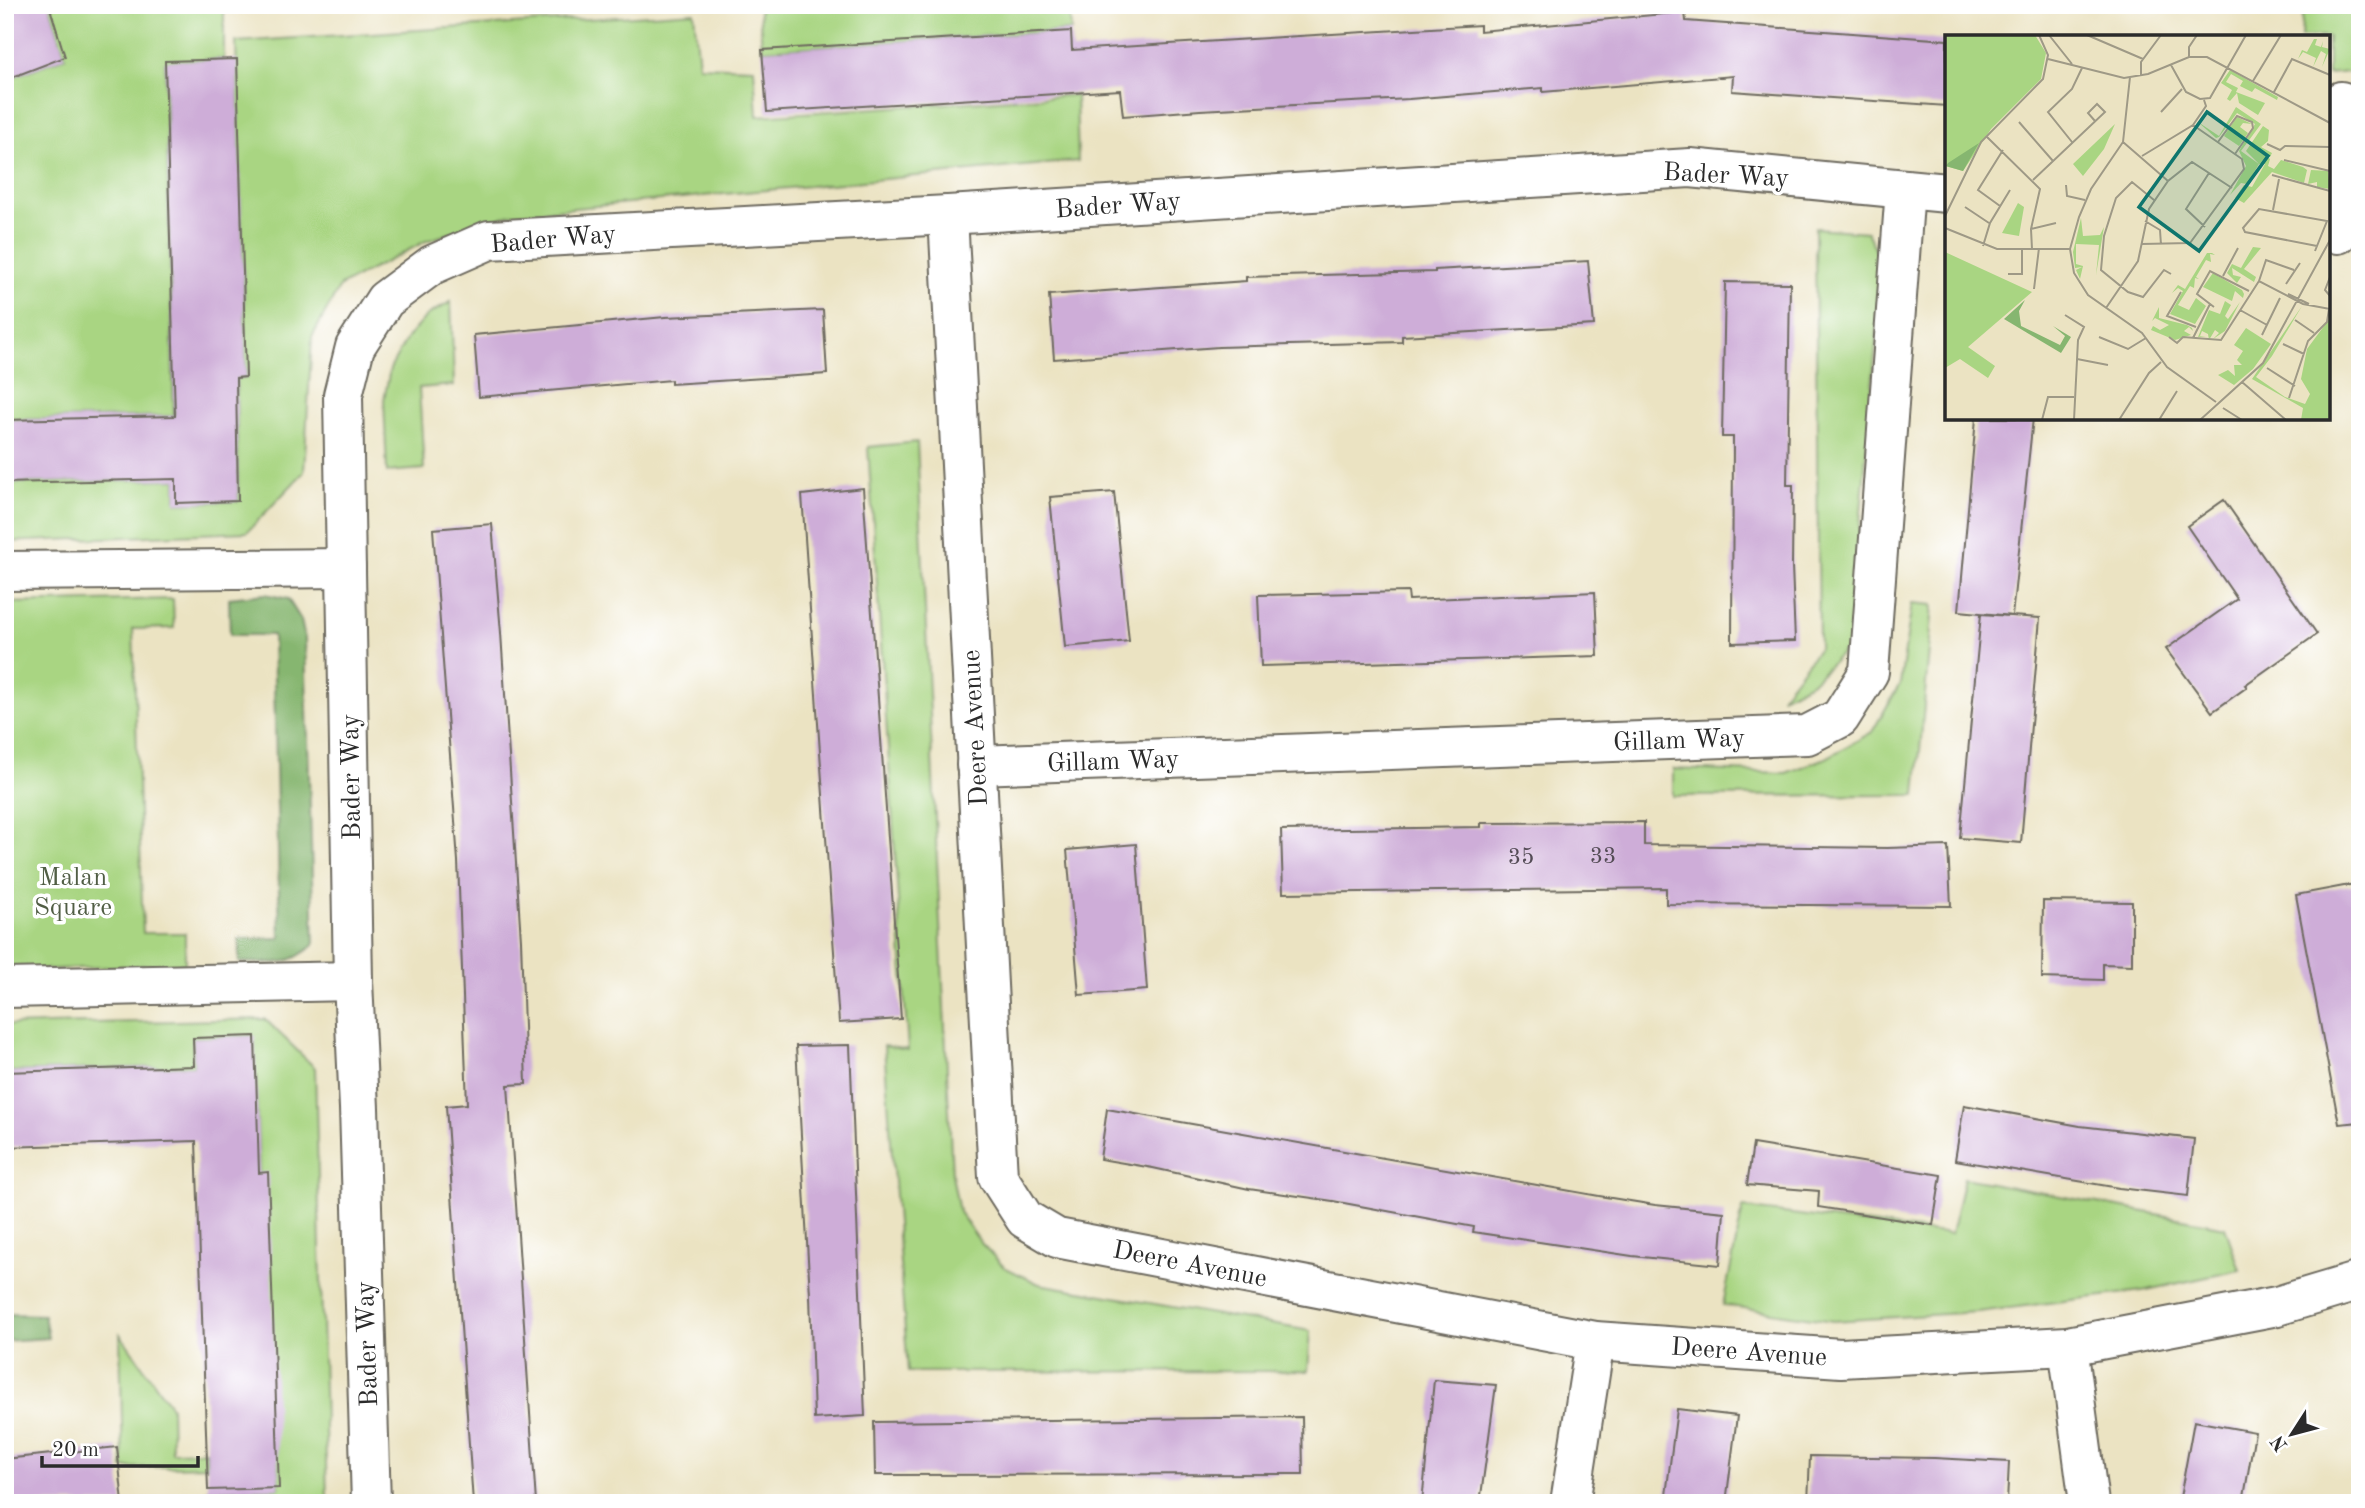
<svg xmlns="http://www.w3.org/2000/svg" width="2365" height="1508" font-family="'Old Standard TT',serif">
<rect width="100%" height="100%" fill="#fff"/>
<filter id="ink" filterUnits="userSpaceOnUse"><feTurbulence type="fractalNoise" baseFrequency=".0143" numOctaves="2"/><feDisplacementMap in="SourceGraphic" scale="14" xChannelSelector="R" yChannelSelector="G"/><feConvolveMatrix kernelMatrix="1 2 1 2 8 2 1 2 1" color-interpolation-filters="sRGB"/></filter>
<filter id="wash" filterUnits="userSpaceOnUse"><feTurbulence type="fractalNoise" baseFrequency=".00686" numOctaves="4" result="noise"/><feDisplacementMap in="SourceGraphic" scale="28" xChannelSelector="R" yChannelSelector="G"/><feGaussianBlur stdDeviation="1.57" result="paint"/><feColorMatrix in="noise" values="0 0 0 0 0 0 0 0 0 0 0 0 0 0 0 0 0 1.4 0 .05"/><feComposite in="paint" operator="in"/></filter>
<g filter="url(#wash)">
<rect width="100%" height="100%" fill="#ebe3c2"/>
<g fill="#a9d582" stroke="#6a8056" stroke-width="2">
<path d="M49,5h175v54l-59,3 9,354 -169,4v-340l60,-23z"/>
<path d="M759,5h310l2,26 -309,19z"/>
<path d="M2303,5h57v66l-32,3v-37h-27z"/>
<path d="M694,12l5,54 55,2 3,48 319,-21 2,66 -567,53 -85,27 -86,45 -28,51 -8,135 -57,60 -242,10v-59l171,-4v24l62,-2 -2,-123 10,-1 -10,-335z"/>
<path d="M1815,228l52,4 16,33 -34,381 -38,37 -30,14 38,-49z"/>
<path d="M451,302l3,83 -35,3 5,81 -37,3 -3,-72 6,-31 17,-31 20,-23z"/>
<path d="M917,442l35,732 7,38 22,31 23,24 35,17 272,47 -3,40 -400,1 -24,-326 24,4 -40,-603z"/>
<path d="M173,599l1,29 -41,1 10,304h42v31l-180,7v-368z"/>
<path d="M1912,603l21,2 -17,190 -243,1v-27l113,4 40,-15 46,-26 28,-48z"/>
<path d="M265,1019l50,49 12,430 -5,5h-112l-2,-13 71,-2 -20,-315 -5,-137 -61,2 1,28 -189,6v-47z"/>
<path d="M1964,1178l261,49 15,43 -98,21 -164,21 -145,9 -110,-16 20,-97 208,26z"/>
<path d="M120,1334l51,73 1,45 34,-1 1,15 -84,2z"/>
</g>
<g fill="#86b670" stroke="#58704e" stroke-width="2">
<path d="M265,594l23,5 13,21 4,19 9,306c-28,23 -40,18 -75,17v-23l41,-1 -7,-303h-43l-1,-37z"/>
<path d="M5,1314l39,1 4,23 -43,3z"/>
</g>
<g id="blocks">
<g fill="#ceadd8">
<path d="M5,5h44l16,52 -60,23z"/>
<path d="M1685,12l1,9 261,19v66l-215,-15 1,-15 -190,16v-4l-134,11 -209,11 -77,6 -3,-26 -353,22 -5,-62 309,-19 1,19 408,-25v6z"/>
<path d="M237,59l9,318 -10,1 2,123 -62,2v-24l-171,4v-63l170,-4 -10,-355z"/>
<path d="M1588,261l6,64 -192,11v6l-183,5 -165,12 -5,-64 197,-14v-4l189,-5v-2z"/>
<path d="M1725,282l65,1 -3,202h6l-1,81 3,75 -63,2 1,-206h-11z"/>
<path d="M823,310l4,64 -156,10v-4l-192,17 -5,-62 191,-18z"/>
<path d="M1976,418h57l-21,198 -53,-5z"/>
<path d="M863,488l38,531 -62,4 -37,-528z"/>
<path d="M1114,492l15,149 -64,6 -15,-150z"/>
<path d="M2224,500l93,134 -72,51 2,2 -35,25 -46,-63 71,-50 -50,-73z"/>
<path d="M492,524l9,109 20,307 5,144 -18,1 28,418h-63l-27,-397 21,-2 -9,-243 -25,-332z"/>
<path d="M1408,592l1,8 186,-8 3,64 -337,10 -3,-71z"/>
<path d="M1981,614l59,4 -19,225 -61,-5z"/>
<path d="M1644,822v23l243,3 61,-2 3,60 -285,-2v-16l-383,5 -2,-63 200,-3v-4z"/>
<path d="M1136,844l11,146 -68,5 -12,-145z"/>
<path d="M2360,883v239l-21,2 -43,-229z"/>
<path d="M2043,901l89,1v63l-29,-1v16l-61,-2z"/>
<path d="M255,1036l4,137 9,-1 11,316 -71,2 -12,-349 -191,6v-75l189,-6 -1,-28z"/>
<path d="M850,1045l15,371 -51,3 -4,-124 -14,-249z"/>
<path d="M1964,1105l116,21 114,13 -6,57 -69,-8 -164,-28z"/>
<path d="M1107,1109l492,87 56,9 69,7 -4,53 -88,-9 -159,-24 1,-5 -141,-26 -84,-12 -96,-21 -53,-9z"/>
<path d="M1753,1144l188,31 -8,50 -115,-18 1,-16 -72,-6z"/>
<path d="M1434,1380l62,5 -16,118h-58z"/>
<path d="M1677,1409l60,7 -11,87h-61z"/>
<path d="M1302,1417l1,57 -428,1 -1,-53z"/>
<path d="M2194,1421l61,11 -12,71h-64z"/>
<path d="M117,1447l6,56h-118v-44z"/>
<path d="M1810,1456l124,2 75,4 -2,41h-199z"/>
</g>
</g>
</g>
<g filter="url(#ink)">
<use href="#blocks" fill-opacity="0" stroke="#6e6b60" stroke-width="2"/>
<g fill="none" stroke-linecap="round" stroke-linejoin="round">
<defs>
<g id="minor">
<path d="M948,215l50,962 27,42 32,19 538,103 246,17 227,-12 209,-40 83,-25"/>
<path d="M2338,234l3,-133"/>
<path d="M5,571l341,-3"/>
<path d="M976,765l831,-30 33,-17 29,-46 36,-483"/>
<path d="M5,988l348,-7"/>
<path d="M2068,1346l21,157"/>
<path d="M371,1503l-12,-395 -6,-127 -10,-586 12,-48 30,-47 47,-35 57,-25 459,-25 742,-47 257,25"/>
<path d="M1570,1503l25,-162"/>
</g>
</defs>
<use href="#minor" stroke="#6e6b60" stroke-width="42"/>
<use href="#minor" stroke="#fff" stroke-width="38"/>
</g>
</g>
<g text-anchor="middle" stroke-width="7" stroke-linejoin="round" paint-order="stroke">
<g font-size="23" fill="#544c56">
<text x="1603" y="863">33</text>
<text x="1521" y="864">35</text>
</g>
<g font-size="26" fill="#2b2b2b" stroke="#fff">
<text transform="translate(1726 174) rotate(3)" y="9">Bader Way</text>
<text transform="translate(1118 204) rotate(-4)" y="9">Bader Way</text>
<text transform="translate(553 238) rotate(-5)" y="9">Bader Way</text>
<text transform="translate(974 728) rotate(-93)" y="9">Deere Avenue</text>
<text transform="translate(1679 739) rotate(-2)" y="9">Gillam Way</text>
<text transform="translate(1113 760) rotate(-2)" y="9">Gillam Way</text>
<text transform="translate(350 777) rotate(-91)" y="9">Bader Way</text>
<text transform="translate(1190 1263) rotate(11)" y="9">Deere Avenue</text>
<text transform="translate(366 1344) rotate(-92)" y="9">Bader Way</text>
<text transform="translate(1749 1351) rotate(4)" y="9">Deere Avenue</text>
</g>
<g font-size="26" fill="#515e45" stroke="#fff">
<text x="73" y="885">Malan<tspan x="73" dy="30">Square</tspan></text>
</g>
</g>
<g transform="translate(1945 35)">
<rect width="385" height="385" fill="#ebe3c2"/>
<path d="M0,0h90l11,18 -5,26 -50,50 -28,42 -18,-5zM369,4h3l-2,6 6,2 2,-6 -1,6 8,2 -8,18 4,-13 -5,-3 -8,16 3,-9 -13,-6 -5,7 4,-9 5,2zM285,35l48,27 -1,3 -22,-12 -3,4 -12,-6 3,-5 -12,-7 -5,8 12,6 -2,4 29,11 -7,12 -19,-12 -2,-10 -7,8 -3,-2 5,-9 -11,-7zM291,72l25,17 -20,27 18,13 -13,-13 17,-25 6,4 -1,11 -7,6 11,6 -2,4 -6,-3 6,5 -2,7 6,3 7,-9 22,7 4,3 -3,13 -32,-11 -28,31 -9,-5 9,-13 8,2 13,-23h-6l-12,20 -6,-1 -11,12 16,-29 -7,-15 16,-27 -18,-11 -18,24 -3,1 -18,-16 21,14zM292,82l15,7 -9,-1 -3,4 8,6 -9,13 -15,-10zM170,89l-11,25 -21,27 -10,-12zM366,135l17,1 2,18 -13,-2v-5l-9,2zM73,168l6,4 -5,29 -17,-3zM136,183l2,18 17,-1 4,-8 -8,48 3,-30 -23,-1v20l7,2 -3,13 -4,-9 6,-3 -7,1 -2,-16zM308,212l8,1 -17,21 12,8 -2,5 -22,-14 1,7 8,2 -4,6 -10,-10 5,-9 9,4zM0,217l87,40 -64,55 27,19 -7,12 -28,-19 -15,9zM262,218h5l3,2 -5,-1 1,8 -5,-2 -10,17 3,2 -4,-1 -1,10 -4,-2 -12,19 11,5 7,-12 10,8 -11,18 -25,-10 13,-23 -5,-3 -6,5 6,-8 7,4zM268,238l29,17 2,4 -1,4 -8,-7 -3,10 -29,-14zM280,266l6,4 -6,11 3,3 12,-17 -15,29 -12,8 6,-6 -4,-3 -6,10 -1,-6 -6,-3 -2,5h6l-8,1 11,-27 11,4zM357,271l-30,50 -16,21 29,20 20,7 5,-10 -9,-15 6,-30 23,-31v102h-29l2,-12 -51,-29zM214,272v11l28,7 5,3 1,3 -4,-4 -5,4 7,4 -16,5 -24,-10 2,-4 7,4 9,-5 -14,-7 -3,3zM301,293l25,16 -18,25 -19,16 -16,-10 10,-5 7,6 -1,-11h8l-5,-5 6,-9 -9,-6z" fill="#a9d582"/>
<path d="M34,108l-16,28 -17,-5 2,-3zM80,265l-6,11 2,15 39,19 5,-9 -12,-10 18,11 -10,16 -57,-34z" fill="#86b670"/>
<path fill="none" stroke="#9e9986" stroke-width="2" d="M104,0l23,29M142,0l56,24M244,22v-10l8,-12M103,24l76,19 24,-4 41,-17h18l123,66M226,30l15,27 14,7 10,-1 36,-63M196,40v-13l20,-27M185,42l-7,65 -32,47 -12,28 -9,32 4,24 14,22 54,38 25,34 49,35M308,46l28,-46M329,57l18,-33 38,16M216,77l21,-23M74,87l34,39M41,101l54,53 -9,40 1,20M127,107l-24,-30 24,-23 10,-21M178,107l45,39M273,107l19,-26 15,6 1,6 -18,26M322,109l13,6 5,-4 45,1M197,121l51,-31 13,-19 -2,-6M339,125l46,11M327,140l58,16M88,145l72,-68 -8,-8 -9,9 7,8M121,150l1,11 18,4M209,165l-22,-18 -16,16 -12,38 -3,34 27,22 15,5 21,-27 7,4M55,171l-22,-16 25,-40M20,172l24,16M328,175l6,-31M0,181l36,-74 62,-63 5,-24 -9,-20M200,186l15,9 1,15M260,192l-19,-18 23,-36M0,193l52,21h73M86,194l25,-6M196,209l49,-1 54,-74 -2,-10 -49,-34M38,211l7,-23 20,-33M370,216l12,-30 -68,-12 -16,19 2,4 72,14M63,239h14v-24M278,241l15,-28M385,242l-5,13 5,6M314,246l7,-21 28,10M341,249l14,-21M89,254l5,-41M236,257l-14,24 29,11M343,259l21,10M269,272l-17,-13 13,-23 39,20M161,273l32,-47 11,-52 19,-28 24,-19 40,26M295,275l27,15M120,280l19,12 -6,13 -4,80M350,285l19,13M317,300l18,-37M154,302l29,12 18,-11M224,302l8,6 6,-6 38,3 38,-59 44,23 27,5M248,303l17,-34M338,309l21,10M132,324l31,6M322,333l28,18M297,347l44,38M344,363l19,-57 19,-19 2,-13M278,373l19,12M97,385l6,-23h26M174,385l30,-47 12,-11M214,385l18,-29M255,385l63,-57 67,-123"/>
<path fill="#0f766e" fill-opacity="0.15" stroke="#0f766e" stroke-width="3.5" d="M262,77l61,44 -69,95 -60,-44z"/>
<rect width="385" height="385" fill="none" stroke="#2b2b2b" stroke-width="3.5"/>
</g>
<rect width="2365" height="1508" fill="none" stroke="#fff" stroke-width="28"/>
<g transform="translate(2292 1434) rotate(234)" stroke="#ffffff" stroke-width="5" paint-order="stroke">
<path d="M0-5L12 26L0 18L-12 26Z" fill="#2b2b2b"/>
<text y="-10" font-size="19" font-weight="bold" text-anchor="middle" fill="#2b2b2b">N</text>
</g>
<path d="M42 1456v10h156v-10" fill="none" stroke="#2b2b2b" stroke-width="3.5"/>
<text x="52" y="1456" font-size="21" fill="#2b2b2b" stroke="#ffffff" stroke-width="5" paint-order="stroke">20 m</text>
</svg>
